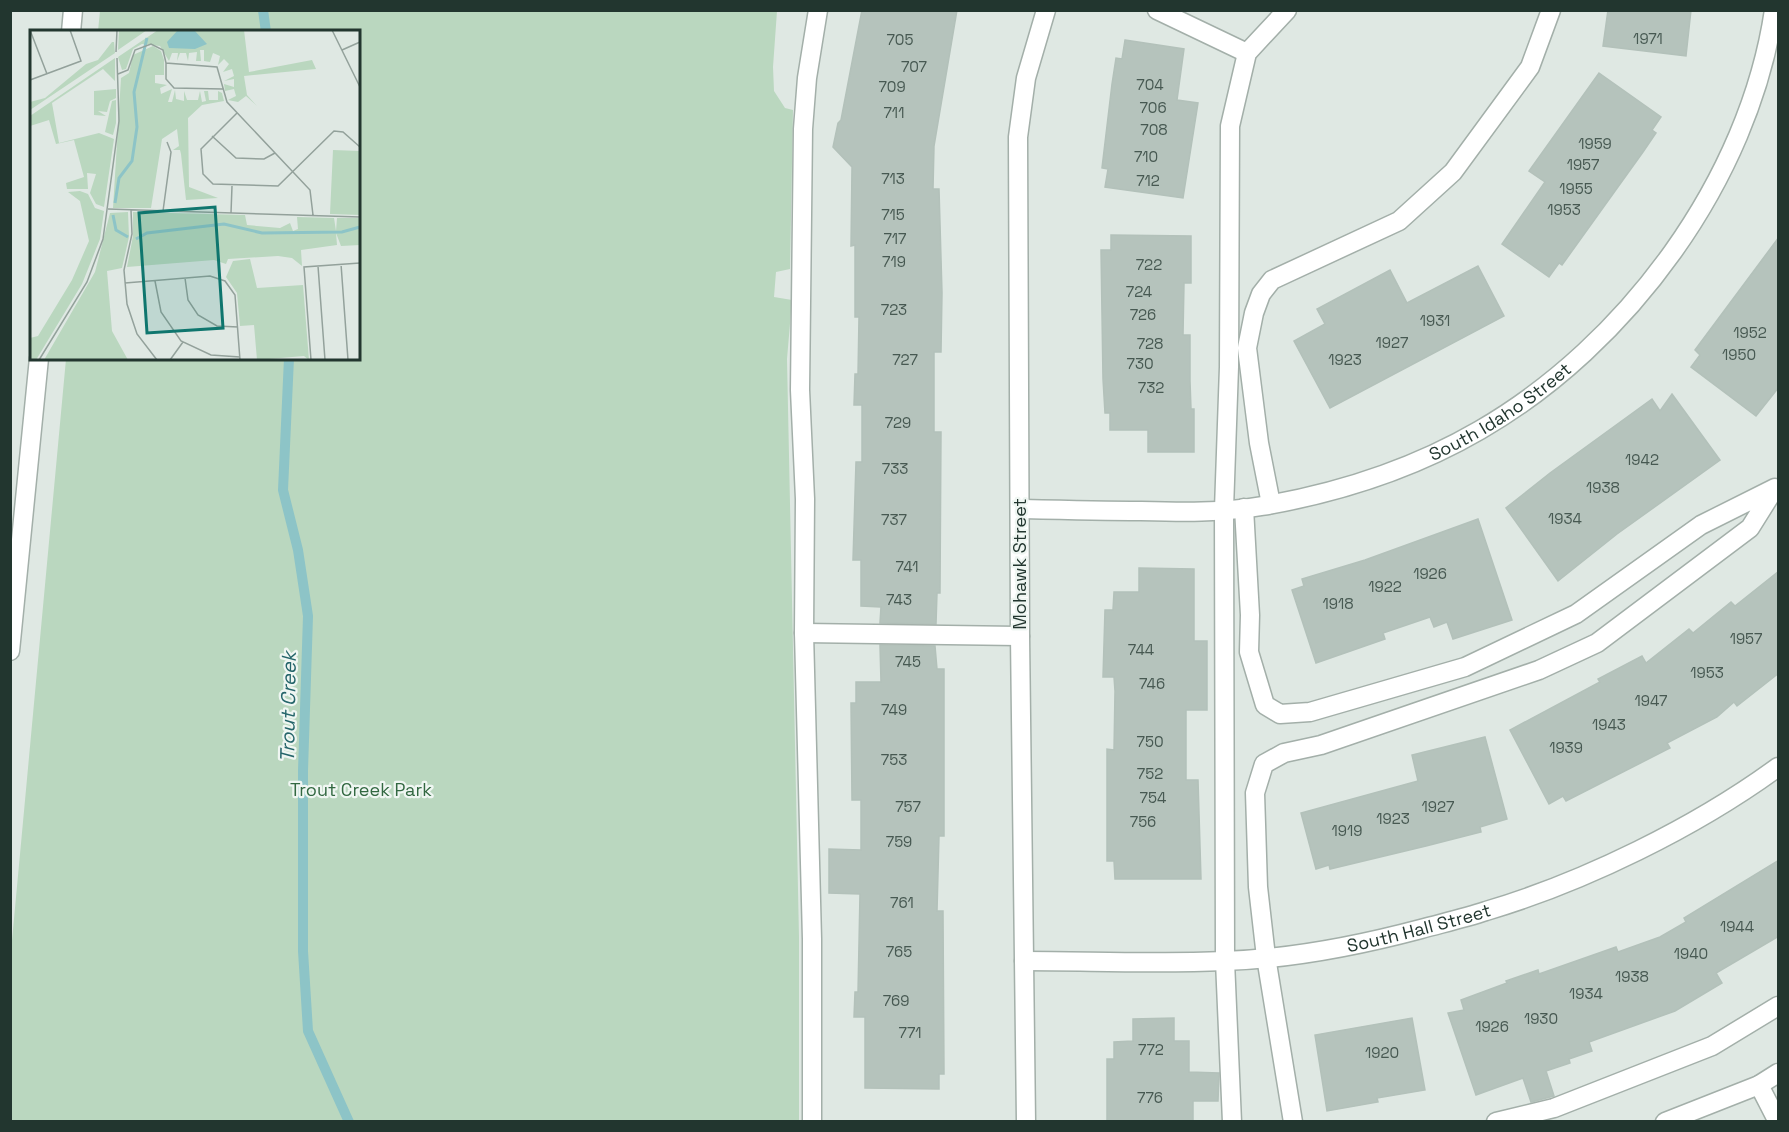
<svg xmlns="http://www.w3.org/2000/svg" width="1789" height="1132" font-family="'Space Grotesk',sans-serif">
<rect width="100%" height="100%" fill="#dfe8e3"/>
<path fill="#bad7bf" d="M100,11h677l-4,56 1,24 11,17 8,2 -3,159 -14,3 -2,25 18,3 -5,59 12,578v184l-788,1v-171l55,-592 292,-1v-326l-260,-1z"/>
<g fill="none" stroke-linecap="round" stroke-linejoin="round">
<g stroke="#8dc4c7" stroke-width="10">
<path d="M263,10l3,22"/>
<path d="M289,358l-6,132 15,60 10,66 -5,155v180l5,80 41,91"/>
</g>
</g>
<g fill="#b5c3bc" stroke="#b3c1ba" stroke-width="1.5">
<path d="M862,10h95l-23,136 -1,43h6l3,104 -1,59h-7v80h7l-1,161h-3l-1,31 -56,-1 1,-16 -20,-1v-46h-8l3,-98h6v-57h-8l1,-31h3l1,-57h-4v-72l-4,1 1,-79 -19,-20 5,-24 3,-3z"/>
<path d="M1608,10h83l-5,46 -83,-10z"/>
<path d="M1125,40l59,9 -7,51 21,3 -15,95 -78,-11 3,-18 -6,-1 10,-84 4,-26 6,1z"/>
<path d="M1599,73l62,44 -9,13 4,3 -13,19 -81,113 -3,-2 -10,14 -47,-33 43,-62 -16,-11z"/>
<path d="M1111,235l80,1v47h-7l-1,52h7v46l1,28h3v43h-46v-22h-38v-17h-5l-2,-34 -2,-129h10z"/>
<path d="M1779,237v150l-23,29 -65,-49 9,-12 -5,-5z"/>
<path d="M1478,266l26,50 -174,92 -36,-67 31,-17 -8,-15 73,-39 17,33z"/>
<path d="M1672,394l48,66 -103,74 -59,47 -52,-73 44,-35 102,-74 8,12z"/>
<path d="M1478,519l34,101 -59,19 -6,-17 -13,5 -4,-10 -47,16 2,6 -69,24 -24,-73 12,-4 -2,-7 63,-19z"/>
<path d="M1139,568l55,1v72h13v69h-21v70h12l3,99h-86l-1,-18h-7v-112l7,1 1,-59 -1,-14h-11l2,-67h8l1,-18h25z"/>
<path d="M1779,571v102l-42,33 -3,-4 -17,15 -50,26 3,5 -104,53 -3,-5 -14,8 -39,-74 90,-48 -2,-3 44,-23 4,7 43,-34 4,4 38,-31 4,4z"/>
<path d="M880,645l55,1 2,23h7v167h-5l-2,75h6l1,163h-5v15l-74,-1v-71h-11l1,-25h3l2,-98 -31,-1v-44l32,1v-50h-9l-1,-97h5v-21h25z"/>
<path d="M1485,737l22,82 -27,8 1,5 -55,14 -96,23 -1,-4 -13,4 -15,-56 117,-32 -6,-26z"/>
<path d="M1779,860v76l-63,37 6,10 -47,28 -86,31 3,9 -23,8 1,4 -24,8 8,25 -23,6 -8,-24 -47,17 -28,-82 16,-3 -3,-10 46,-17 -1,-2 32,-11 1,4 77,-27 2,5 42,-15 26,-15 -2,-4z"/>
<path d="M1174,1018v23h15v31l30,1 -1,28h-25v21h-86v-63h7v-17l19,-1v-22z"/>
<path d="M1412,1018l13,72 -48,8 1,4 -51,9 -12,-76z"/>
</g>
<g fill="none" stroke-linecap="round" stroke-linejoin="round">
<defs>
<g id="service">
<path d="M1157,10l90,43"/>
<path d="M1271,504l-12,-61 -12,-95 7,-35 7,-19 11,-14 127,-59 54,-49 77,-105 21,-57"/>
<path d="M1244,508l6,107 -1,37 16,53 15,9 30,-2 155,-45 111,-53 125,-89 74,-37 -25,40 -153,115 -58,27 -218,75 -37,8 -20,11 -9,29 3,94 8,70 27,165"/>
<path d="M804,633l216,3"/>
<path d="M1759,1085l19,37"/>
<path d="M812,1122v-183l-8,-306 1,-134 -5,-109 3,-261 4,-51 11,-68"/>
<path d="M1232,1122l-7,-161 -1,-452 5,-142 1,-241 17,-73 40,-43"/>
<path d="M1496,1122l58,-14 158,-62 66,-40"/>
<path d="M1665,1122l94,-37 19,-12"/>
</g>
<g id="minor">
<path d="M71,32l2,-22"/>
<path id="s1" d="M1020,509c41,1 81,2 121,2 40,1 81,2 121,-5 76,-13 151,-37 218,-76 147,-85 269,-250 294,-420"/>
<path d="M10,651l29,-293"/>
<path id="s2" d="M1024,961c67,0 134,3 200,0 66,-2 133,-15 197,-32 22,-6 44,-11 65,-18 98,-29 210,-84 292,-144"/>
<path d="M1026,1122l-6,-486 -2,-499 8,-59 20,-68"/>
</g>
</defs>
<use href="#service" stroke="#a3afa9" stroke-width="21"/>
<use href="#minor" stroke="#a3afa9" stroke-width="21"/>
<use href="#service" stroke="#fff" stroke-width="18"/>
<use href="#minor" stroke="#fff" stroke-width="18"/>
</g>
<g text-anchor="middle" stroke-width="4.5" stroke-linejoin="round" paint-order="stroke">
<g font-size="15" fill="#475952">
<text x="1648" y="44">1971</text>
<text x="900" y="45">705</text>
<text x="914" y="72">707</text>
<text x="1150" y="90">704</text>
<text x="892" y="92">709</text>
<text x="1153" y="113">706</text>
<text x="894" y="118">711</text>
<text x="1154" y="135">708</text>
<text x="1595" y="149">1959</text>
<text x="1146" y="162">710</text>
<text x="1583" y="170">1957</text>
<text x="893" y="184">713</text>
<text x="1148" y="186">712</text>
<text x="1576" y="194">1955</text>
<text x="1564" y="215">1953</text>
<text x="893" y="220">715</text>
<text x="895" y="244">717</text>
<text x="894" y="267">719</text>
<text x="1149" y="270">722</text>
<text x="1139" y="297">724</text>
<text x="894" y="315">723</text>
<text x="1143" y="320">726</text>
<text x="1435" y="326">1931</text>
<text x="1750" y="338">1952</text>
<text x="1392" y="348">1927</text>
<text x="1150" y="349">728</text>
<text x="1739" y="360">1950</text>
<text x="905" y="365">727</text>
<text x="1345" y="365">1923</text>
<text x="1140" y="369">730</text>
<text x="1151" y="393">732</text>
<text x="898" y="428">729</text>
<text x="1642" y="465">1942</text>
<text x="895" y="474">733</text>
<text x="1603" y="493">1938</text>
<text x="1565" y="524">1934</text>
<text x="894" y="525">737</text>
<text x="907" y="572">741</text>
<text x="1430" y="579">1926</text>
<text x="1385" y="592">1922</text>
<text x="899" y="605">743</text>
<text x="1338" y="609">1918</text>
<text x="1746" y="644">1957</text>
<text x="1141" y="655">744</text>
<text x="908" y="667">745</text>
<text x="1707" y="678">1953</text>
<text x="1152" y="689">746</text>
<text x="1651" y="706">1947</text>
<text x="894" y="715">749</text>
<text x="1609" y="730">1943</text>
<text x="1150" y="747">750</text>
<text x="1566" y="753">1939</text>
<text x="894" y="765">753</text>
<text x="1150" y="779">752</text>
<text x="1153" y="803">754</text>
<text x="908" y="812">757</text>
<text x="1438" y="812">1927</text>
<text x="1393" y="824">1923</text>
<text x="1143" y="827">756</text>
<text x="1347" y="836">1919</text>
<text x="899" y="847">759</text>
<text x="902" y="908">761</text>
<text x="1737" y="932">1944</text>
<text x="899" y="957">765</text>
<text x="1691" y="959">1940</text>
<text x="1632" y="982">1938</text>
<text x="1586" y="999">1934</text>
<text x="896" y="1006">769</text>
<text x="1541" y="1024">1930</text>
<text x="1492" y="1032">1926</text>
<text x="910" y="1038">771</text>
<text x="1151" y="1055">772</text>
<text x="1382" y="1058">1920</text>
<text x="1150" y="1103">776</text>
</g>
<g font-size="18" fill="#22362f" stroke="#eff6f2">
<text dy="6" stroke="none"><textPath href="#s1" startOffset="501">South Idaho Street</textPath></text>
<text transform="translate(1020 564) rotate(-90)" y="6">Mohawk Street</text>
<text dy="6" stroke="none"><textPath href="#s2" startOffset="398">South Hall Street</textPath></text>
</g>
<g font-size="18" fill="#326841" stroke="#eff6f2">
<text x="361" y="796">Trout Creek Park</text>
</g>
<g font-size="20" font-style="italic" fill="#25656a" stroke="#eff6f2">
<text transform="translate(288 707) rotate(-89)" y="7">Trout Creek</text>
</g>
</g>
<g transform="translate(30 30)">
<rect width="330" height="330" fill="#dfe8e3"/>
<path d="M89,0h28l-29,20zM128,0h86l5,42 63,-12 4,9 -72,7 3,19 10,11 -11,-10 -8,6 -10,-2 8,-4 -2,-7 -9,2 -1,-7 10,3v-8l-10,2 10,-5 -2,-7 -9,3 6,-8 -5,-5 -6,6 2,-9 -7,-3 -3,9 -6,-1v-11h-4l1,11h-5l1,-9 -8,1 -1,8 -2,-8h-6l-3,8 1,-8h-6l-3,8 -9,-15 -18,-2 -9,5 -7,20 -4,1 -4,-13zM82,12h2l1,11 -85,57v-8l15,-4 41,-34 12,-4zM123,16l8,5 3,9v15h-9v8l12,2 -7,3 1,6 11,-5 -4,13h4l3,-12 1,9 8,2v-10l3,9h11l2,-9 2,11 4,-1 -2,-10h4l1,9h9v-9l4,2 2,8 -22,4 -14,13 1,69 29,11 -32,2 -5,-46 -1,-4h-7l6,-4 -2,-17 -15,10 -11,69h-38l8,-130 8,-5 4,-18zM85,28v23l-12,-12 -51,34 7,40 40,-10 15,6 -10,68 -8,-3 -6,-11 6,-19 -9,-1 1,16h-21l-1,-6 18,-6 -10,-37 -18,4 -7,-24 -19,6v-10zM86,59v9l-6,3 -3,11 -9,-1 8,5 -12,-1v-24zM86,70v23l-3,12 -8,-3 7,-31zM303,120l27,1v64l-30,-1zM50,161l8,3 7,14 9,3 -4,28 -18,45 -46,76h-6v-22l8,-2 34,-56 17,-39 -9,-40 -12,-9zM98,182l1,25 -7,31 -15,3 5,60 16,29h-84l51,-88 15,-59zM103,182l112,3 2,10 33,3 10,-5 3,8 5,-2 -1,-12 37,1 2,13 1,-13h23v27l-19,1 -5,-13 1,12 -36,5 1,16 -10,-8 -14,-2 -50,3 -2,5 -12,-4 -87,7 6,-31zM220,229l7,29 46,-3 6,75 -5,-4 -47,4 -3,-35 -14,1 -3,-33 -11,-16 7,-16z" fill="#bad7bf"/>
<path d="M148,0h16l13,14 -12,5 -26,-1 -2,-6z" fill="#8dc4c7"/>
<path fill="none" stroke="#8dc4c7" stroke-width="3" d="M85,173l4,-25 13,-17 5,-34 -3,-35 13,-54M83,185l3,15 12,7M106,209l11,-6 77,-9 38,9 80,-1 18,-5"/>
<path fill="none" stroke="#93a19b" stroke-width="1.5" d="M0,0l17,44M302,0l28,57M312,20l18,-8M86,22l1,-22M136,33v16l8,9 49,1M88,44l10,-4 7,-20 16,-6 12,6 3,13 51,4 10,35 83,88 3,25M0,50l51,-19 -11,-31M207,83l-36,36 2,25 10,10 65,2 56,-55 9,1 17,15M182,106l24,22 28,1 11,-6M78,179l252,8M101,180l1,24 -8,36 3,34 10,30 20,26M133,181l8,-59 -4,-10M201,183l1,-27M311,234l7,96M288,236l7,94M155,248l3,22 10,15 19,11 21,1M125,251l6,31 20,29 30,14 29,2M95,253l85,-7 15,5 10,14 5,65M9,330l48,-78 16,-43 16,-118 -2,-63M140,330l13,-18M281,330l-7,-93 56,-4"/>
<path fill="#0f766e" fill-opacity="0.15" stroke="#0f766e" stroke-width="3" d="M185,177l8,121 -76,5 -8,-120z"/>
<rect width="330" height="330" fill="none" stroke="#22362f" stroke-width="3"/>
</g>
<rect width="1789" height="1132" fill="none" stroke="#22362f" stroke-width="24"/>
</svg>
